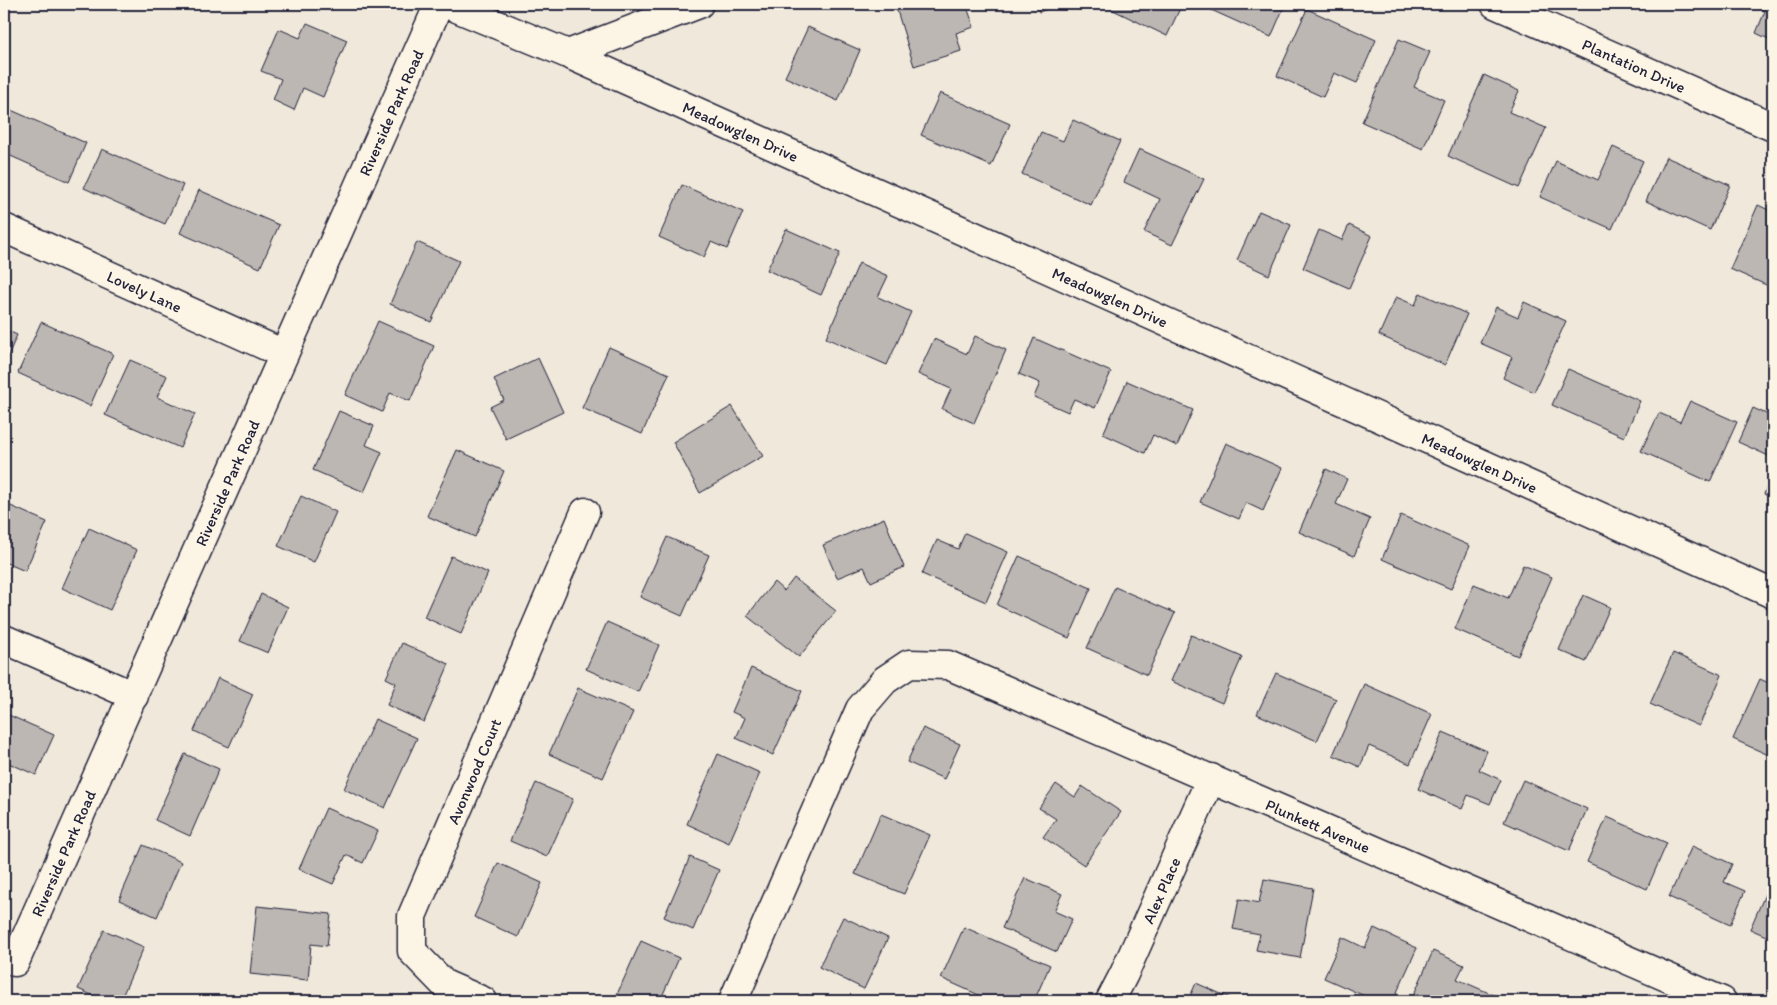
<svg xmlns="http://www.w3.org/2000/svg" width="1777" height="1005" font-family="Itim,sans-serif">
<rect width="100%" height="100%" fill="#efe8db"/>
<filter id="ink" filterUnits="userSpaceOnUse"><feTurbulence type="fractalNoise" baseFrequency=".02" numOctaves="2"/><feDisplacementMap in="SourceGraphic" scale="10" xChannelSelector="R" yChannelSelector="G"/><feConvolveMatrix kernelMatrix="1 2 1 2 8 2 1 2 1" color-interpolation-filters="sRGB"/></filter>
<g filter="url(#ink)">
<g fill="#bcb7b3" stroke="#22223b">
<path d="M895,4h46v2l9,-2h16l8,23 -18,6 5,18 -47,15z"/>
<path d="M1036,4h26l-23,8z"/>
<path d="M1109,4h73l-15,32 -60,-29z"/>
<path d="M1211,4h66l7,3 -13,30 -62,-28z"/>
<path d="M1748,4h25v37l-17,-8 9,-22z"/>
<path d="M1307,9l69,31 -19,43 -23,-10 -11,24 -46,-21z"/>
<path d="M307,23l40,17 -24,57 -20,-9 -9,22 -21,-10 8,-21 -20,-8 18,-42 21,9z"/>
<path d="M808,27l52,23 -22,51 -53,-24z"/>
<path d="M1399,39l31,13 -16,35 30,13 -21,49 -61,-27z"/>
<path d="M1484,75l35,16 -10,21 37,16 -27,60 -71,-32z"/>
<path d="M940,93l70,31 -19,42 -70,-31z"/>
<path d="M11,110l75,33 -17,39 -65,-29v-27z"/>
<path d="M1073,120l47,21 -29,64 -69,-31 19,-42 22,9z"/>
<path d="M1613,147l30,14 -31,68 -72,-32 16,-36 42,19z"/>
<path d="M102,149l81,36 -18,39 -81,-36z"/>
<path d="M1139,149l65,30 -32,66 -28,-13 16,-33 -36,-17z"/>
<path d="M1666,157l64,28 -20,45 -64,-29z"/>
<path d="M682,185l61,27 -16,37 -16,-7 -7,15 -45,-20z"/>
<path d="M199,190l80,35 -19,43 -80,-35z"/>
<path d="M1758,205l15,7v76l-43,-19z"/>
<path d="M1259,211l32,14 -22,50 -32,-15z"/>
<path d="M1349,225l23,11 -23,52 -46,-20 16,-38 23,10z"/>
<path d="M786,229l54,24 -19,42 -54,-25z"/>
<path d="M417,242l42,19 -28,61 -41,-18z"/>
<path d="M859,263l29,13 -10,21 33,15 -24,53 -61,-27z"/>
<path d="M1420,293l47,21 -22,51 -66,-30 17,-38 19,8z"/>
<path d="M1524,302l42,19 -32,71 -31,-14 9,-21 -32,-14 16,-36 22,10z"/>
<path d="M378,321l56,25 -24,55 -20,-8 -8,19 -37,-17z"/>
<path d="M41,322l72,32 -23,52 -72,-33z"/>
<path d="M4,329l13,6 -13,30z"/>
<path d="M975,336l31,14 -32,73 -32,-14 9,-20 -33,-15 16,-35 33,15z"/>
<path d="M1034,338l77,34 -16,36 -21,-9 -6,13 -34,-15 6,-14 -21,-9z"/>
<path d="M609,347l60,27 -27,60 -60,-26z"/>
<path d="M538,358l25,54 -57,27 -16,-32 14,-7 -10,-21z"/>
<path d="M130,360l37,16 -10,21 38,17 -15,34 -75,-33z"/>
<path d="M1568,369l72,32 -16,36 -72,-32z"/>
<path d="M1127,381l66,29 -16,36 -24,-11 -8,18 -42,-19z"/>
<path d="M1690,401l47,21 -27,60 -69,-31 18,-38 21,9z"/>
<path d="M732,406l31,50 -63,37 -27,-51z"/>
<path d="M1753,408l20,9v41l-35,-16z"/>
<path d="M339,411l35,15 -8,19 16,7 -18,40 -51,-22z"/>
<path d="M1226,443l56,25 -19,43 -17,-8 -7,16 -39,-17z"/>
<path d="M457,450l47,21 -29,66 -48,-21z"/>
<path d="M1326,469l21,10 -11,25 34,15 -16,37 -55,-24z"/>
<path d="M1773,473v26l-9,-5z"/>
<path d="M301,496l35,16 -22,50 -36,-16z"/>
<path d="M4,503l43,19 -22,49 -21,-9z"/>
<path d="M1401,515l69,31 -19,43 -69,-30z"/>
<path d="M884,518l20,49 -33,15 -7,-15 -27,11 -14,-33z"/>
<path d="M89,528l48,22 -27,60 -48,-22z"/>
<path d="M965,533l43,19 -22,50 -64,-28 15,-34 21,9z"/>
<path d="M667,537l42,18 -27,61 -42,-19z"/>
<path d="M451,556l37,17 -27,61 -37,-17z"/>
<path d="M1019,556l72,32 -22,50 -72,-33z"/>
<path d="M1523,565l29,12 -34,79 -63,-27 19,-45 34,14z"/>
<path d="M794,578l42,33 -37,46 -52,-41 27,-34 10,9z"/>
<path d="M1115,587l60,26 -28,62 -60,-27z"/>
<path d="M261,594l27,13 -20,46 -28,-12z"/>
<path d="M1583,595l27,12 -24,55 -27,-12z"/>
<path d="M607,622l52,23 -21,47 -52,-23z"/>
<path d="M1191,635l51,22 -20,46 -51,-22z"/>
<path d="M402,643l47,21 -25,58 -37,-17 9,-22 -10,-5z"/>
<path d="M1673,653l49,22 -23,51 -49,-22z"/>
<path d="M751,668l51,23 -29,64 -37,-17 9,-20 -13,-6z"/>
<path d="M1276,673l60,26 -19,42 -60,-27z"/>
<path d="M218,678l35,16 -24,53 -35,-16z"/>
<path d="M1760,679l13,6v72l-40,-18z"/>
<path d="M1364,684l68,30 -22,50 -41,-18 -9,21 -27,-12z"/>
<path d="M578,688l55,24 -30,66 -54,-24z"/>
<path d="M4,713l50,22 -18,40 -32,-14z"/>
<path d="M375,719l42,19 -32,70 -41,-19z"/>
<path d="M923,728l37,16 -16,35 -37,-17z"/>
<path d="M1443,732l44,19 -8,19 22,10 -11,24 -22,-9 -6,14 -44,-20z"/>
<path d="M185,754l34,15 -29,67 -35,-16z"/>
<path d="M718,754l42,19 -31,70 -42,-19z"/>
<path d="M1523,780l64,29 -18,42 -65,-29z"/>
<path d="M536,783l37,16 -26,58 -37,-16z"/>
<path d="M1056,784l19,13 7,-11 39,26 -37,53 -41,-28 13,-18 -17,-11z"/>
<path d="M326,808l52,23 -15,32 -17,-8 -13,29 -34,-15z"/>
<path d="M881,814l49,21 -26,59 -49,-20z"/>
<path d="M1607,817l60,26 -20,46 -60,-27z"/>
<path d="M143,845l38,17 -24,55 -38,-17z"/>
<path d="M1692,846l40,18 -8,18 21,9 -15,34 -61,-28z"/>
<path d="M690,857l29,13 -26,60 -29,-13z"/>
<path d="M498,863l44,20 -24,54 -44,-20z"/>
<path d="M1025,878l37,16 -8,17 18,8 -15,33 -55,-24z"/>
<path d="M1264,879l49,9 -13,70 -44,-8 4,-16 -27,-5 6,-30 20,4z"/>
<path d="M1766,892l7,4v43l-23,-10z"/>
<path d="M257,906l74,8 -4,32 -16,-2 -3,36 -58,-6z"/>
<path d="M843,917l45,21 -24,51 -45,-22z"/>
<path d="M964,927l86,38 -16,36h-42l-51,-23z"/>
<path d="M1374,928l43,20 -24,53h-17l-52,-23 18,-41 23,11z"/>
<path d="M104,930l40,17 -24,54h-15l-27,-12z"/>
<path d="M641,941l38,17 -19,43h-46z"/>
<path d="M1433,951l31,14 -7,14 39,17 -3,5h-82z"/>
<path d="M1196,983l41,18h-49z"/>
<path d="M806,995l15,6h-18z"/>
<path d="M953,995l15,6h-18z"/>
</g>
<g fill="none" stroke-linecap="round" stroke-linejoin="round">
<defs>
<g id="minor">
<path id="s1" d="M447,4l121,50 1205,540"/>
<path id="s2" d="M1495,4l278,123"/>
<path d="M568,54l131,-50"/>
<path id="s3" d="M4,228l280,126"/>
<path d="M4,639l130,57"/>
<path id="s4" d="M15,962l424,-958"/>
<path id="s5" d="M483,1001l-39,-17 -32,-33v-35l173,-404"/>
<path id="s6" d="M733,1001l127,-292 25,-29 24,-16 39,1 774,336"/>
<path id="s7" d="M1110,1001l14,-27 87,-196"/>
</g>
</defs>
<use href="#minor" stroke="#22223b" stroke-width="31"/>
<use href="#minor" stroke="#fcf5e5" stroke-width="28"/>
</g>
</g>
<g text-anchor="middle" stroke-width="5" stroke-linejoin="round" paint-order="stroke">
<g font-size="16" fill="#22223b" stroke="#fcf5e5">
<text dy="6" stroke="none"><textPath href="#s2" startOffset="152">Plantation Drive</textPath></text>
<text dy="6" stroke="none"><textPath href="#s4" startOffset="929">Riverside Park Road</textPath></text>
<text dy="6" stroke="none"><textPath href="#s1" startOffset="320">Meadowglen Drive</textPath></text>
<text dy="6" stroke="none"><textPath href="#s3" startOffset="154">Lovely Lane</textPath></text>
<text dy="6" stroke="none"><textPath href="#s1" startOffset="725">Meadowglen Drive</textPath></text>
<text dy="6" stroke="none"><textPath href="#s1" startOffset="1130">Meadowglen Drive</textPath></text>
<text dy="6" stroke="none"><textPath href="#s4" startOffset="524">Riverside Park Road</textPath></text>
<text dy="6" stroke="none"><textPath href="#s5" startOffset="281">Avonwood Court</textPath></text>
<text dy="6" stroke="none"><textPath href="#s6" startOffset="828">Plunkett Avenue</textPath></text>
<text dy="6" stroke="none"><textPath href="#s4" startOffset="119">Riverside Park Road</textPath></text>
<text dy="6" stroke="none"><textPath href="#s7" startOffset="122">Alex Place</textPath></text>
</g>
</g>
<rect width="1777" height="1005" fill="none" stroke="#fcf5e5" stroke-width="20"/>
<rect x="10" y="10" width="1757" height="985" fill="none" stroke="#22223b" stroke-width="2" filter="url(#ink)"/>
</svg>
